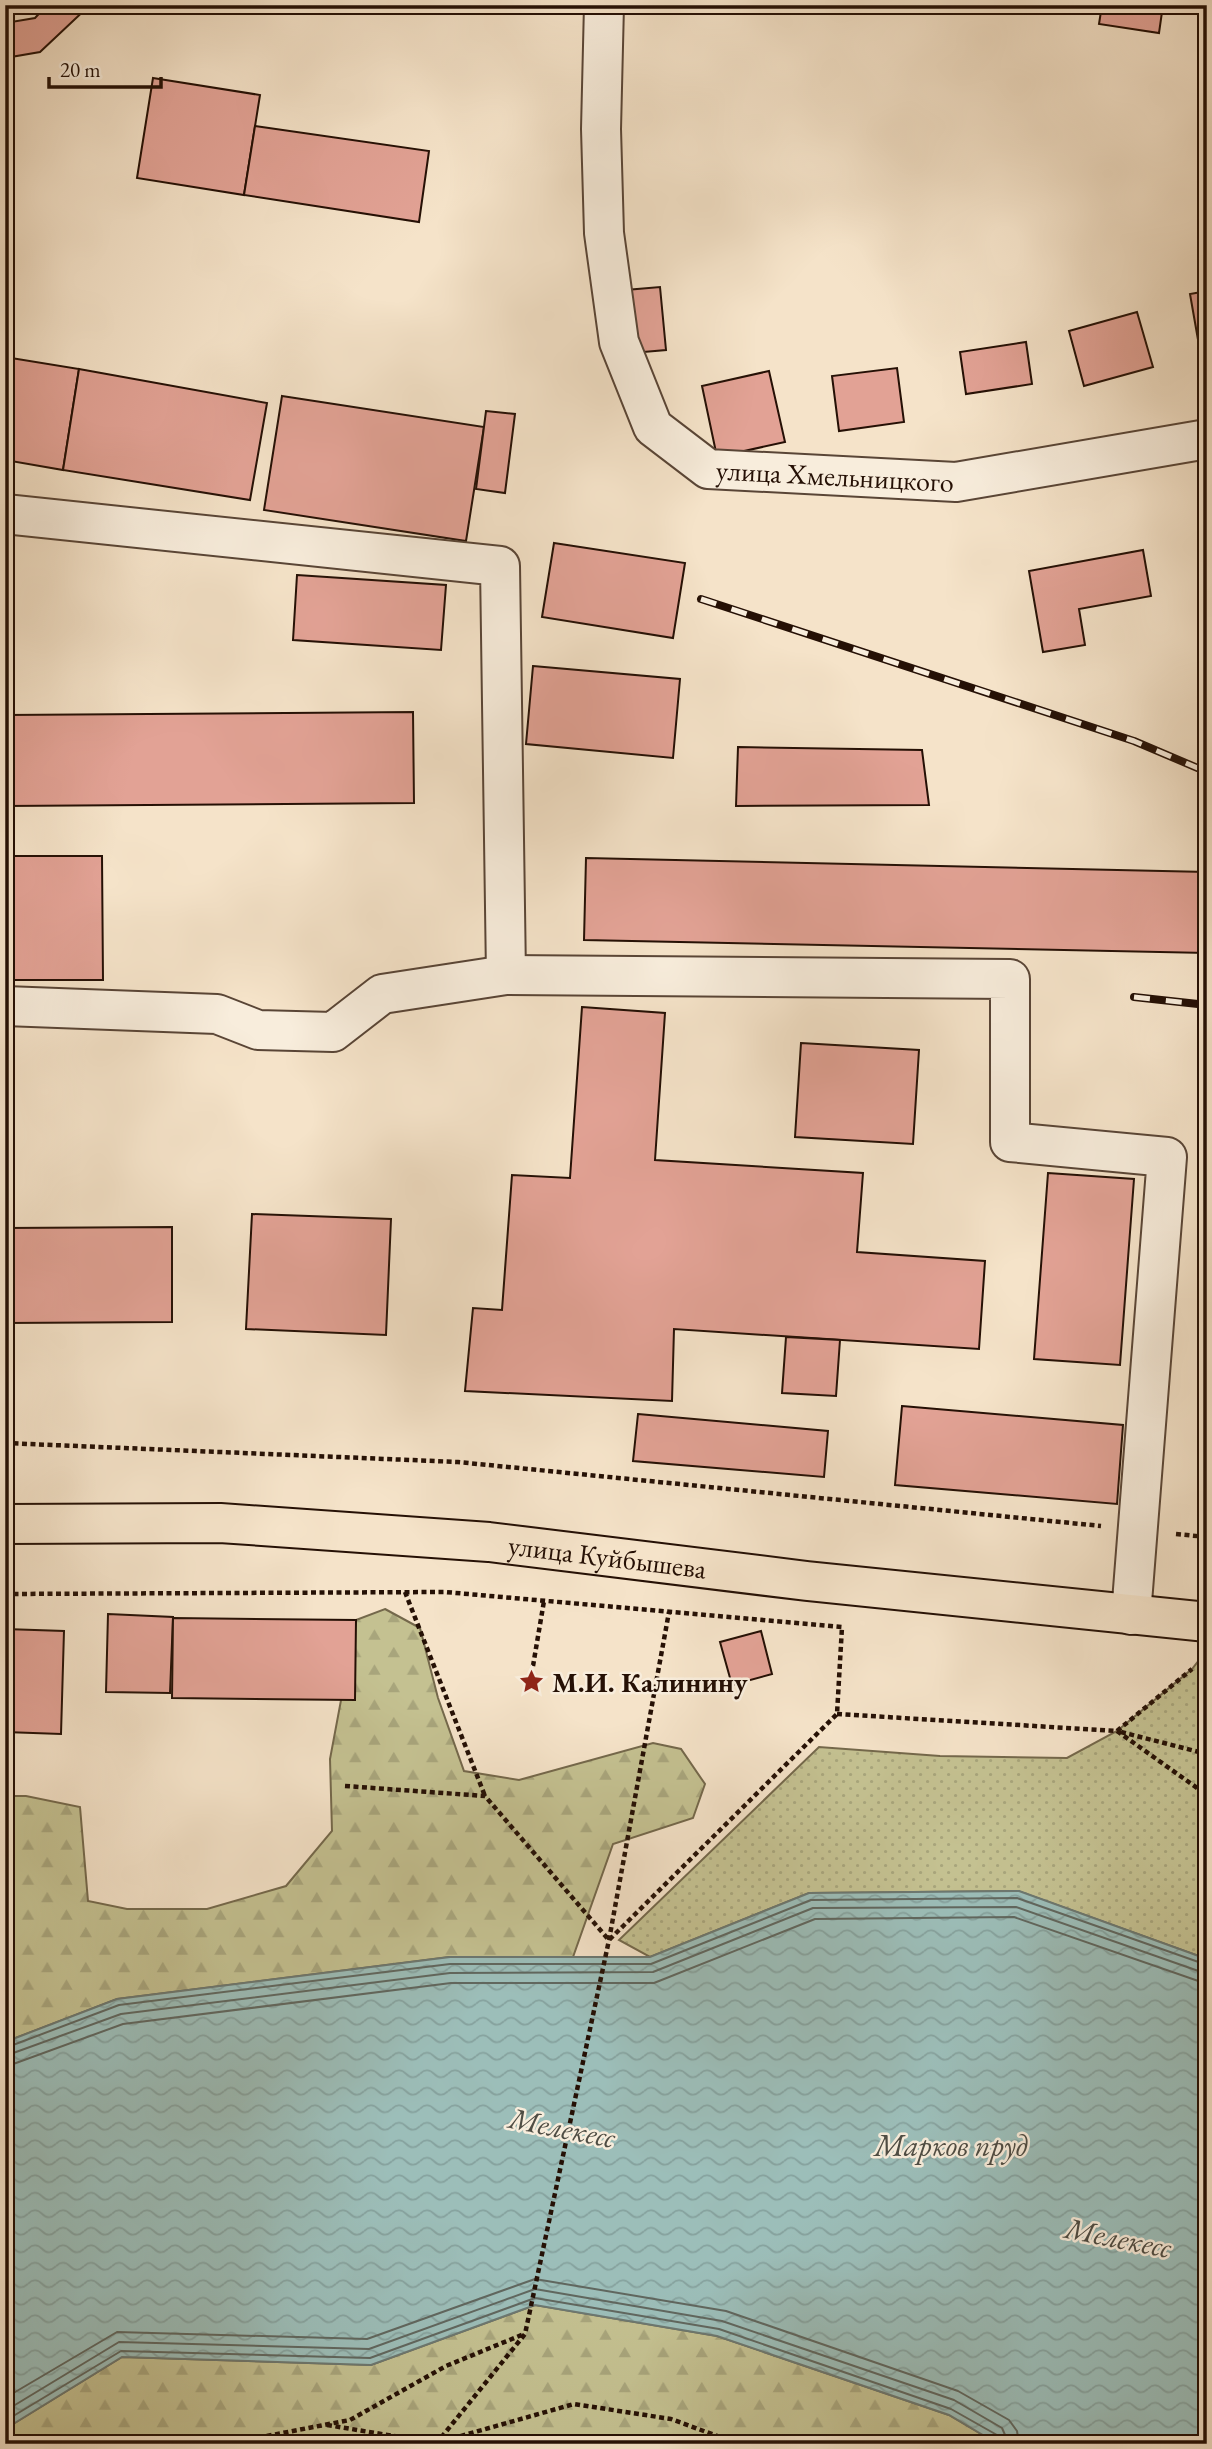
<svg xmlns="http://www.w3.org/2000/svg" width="1212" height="2449" font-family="'EB Garamond',serif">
<defs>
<pattern id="grass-dots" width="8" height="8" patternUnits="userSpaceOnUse" patternTransform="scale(1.75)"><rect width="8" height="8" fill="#c4c191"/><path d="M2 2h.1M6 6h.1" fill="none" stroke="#a8a57c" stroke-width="1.8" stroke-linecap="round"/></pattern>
<pattern id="forest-firs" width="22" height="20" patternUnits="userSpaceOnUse" patternTransform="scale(1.75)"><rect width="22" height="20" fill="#c4c191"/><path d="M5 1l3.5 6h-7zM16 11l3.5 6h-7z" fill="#a8a57c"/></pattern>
<pattern id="water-waves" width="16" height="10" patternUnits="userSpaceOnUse" patternTransform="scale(1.75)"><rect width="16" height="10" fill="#9cbeb9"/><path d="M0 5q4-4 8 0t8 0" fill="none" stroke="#86a29e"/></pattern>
</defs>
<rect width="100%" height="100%" fill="#f5e3c9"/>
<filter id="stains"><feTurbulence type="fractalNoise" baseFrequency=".00286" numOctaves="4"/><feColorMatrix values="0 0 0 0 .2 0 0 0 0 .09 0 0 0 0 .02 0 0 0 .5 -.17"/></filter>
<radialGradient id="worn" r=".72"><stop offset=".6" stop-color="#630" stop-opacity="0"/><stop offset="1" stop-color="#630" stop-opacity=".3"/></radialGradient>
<path fill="url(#grass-dots)" stroke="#74684b" stroke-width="2" d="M1207,1650v309l-189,-68 -209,2 -159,64 -31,-17 200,-193 121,9 127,2 50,-27 75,-62z"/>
<g fill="url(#forest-firs)" stroke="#74684b" stroke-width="2">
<path d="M385,1609l35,19 18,70 26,73 55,9 134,-37 28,6 24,35 -12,34 -80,26 -40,113h-124l-332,42 -112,43v-246h21l54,11 8,94 39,8h80l79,-23 46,-55 -2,-72 26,-139z"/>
<path d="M535,2305l182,31 232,79 49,29h-993v-15l117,-72 249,8z"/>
</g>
<path fill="url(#water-waves)" stroke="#6c7871" stroke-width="2" d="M1019,1891l188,68v485h-209l-49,-29 -232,-79 -182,-31 -164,60 -249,-8 -117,72v-387l112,-43 333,-42h200l159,-64z"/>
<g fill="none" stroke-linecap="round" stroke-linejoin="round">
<g stroke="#60675f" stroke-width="2">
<path d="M5,2048l114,-43 331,-41h201l160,-64 206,-2 190,67"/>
<path d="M5,2056l116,-42 329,-41 203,-1 160,-64 203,-1 191,67"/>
<path d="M5,2067l118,-43 328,-41h203l161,-64 199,-2 193,67"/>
<path d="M5,2398l112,-66 250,7 168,-60 191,32 232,80 51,29 8,11 2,13"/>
<path d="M5,2411l114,-69 250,7 166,-60 187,32 232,79 48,28 7,16"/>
<path d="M5,2421l116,-70 249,7 165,-60 184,31 232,80 46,26 3,9"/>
</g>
</g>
<g fill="#e2a295" stroke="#251005" stroke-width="2">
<path d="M47,5h43l-50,47 -35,6v-35l30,-5z"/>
<path d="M1102,5h61l-4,28 -60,-9z"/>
<path d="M153,78l107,17 -16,100 -107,-17z"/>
<path d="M255,126l174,25 -10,71 -175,-27z"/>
<path d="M660,287l6,63 -34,3 -6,-63z"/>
<path d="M1207,291v59l-7,1 -10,-57z"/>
<path d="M1137,312l16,55 -69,19 -15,-55z"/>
<path d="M1026,342l6,42 -66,10 -6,-42z"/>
<path d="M5,357l74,12 -16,101 -58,-10z"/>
<path d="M897,368l7,54 -65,9 -7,-55z"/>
<path d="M79,369l188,34 -17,97 -187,-30z"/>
<path d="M769,371l16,71 -68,15 -15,-71z"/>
<path d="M282,396l202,31 -18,114 -202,-31z"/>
<path d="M486,411l29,3 -10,79 -29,-4z"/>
<path d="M554,543l131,20 -12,75 -131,-21z"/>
<path d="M1143,550l8,46 -72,13 6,36 -42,7 -14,-81z"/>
<path d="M297,575l149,10 -5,65 -148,-10z"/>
<path d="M533,666l147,13 -7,79 -147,-14z"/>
<path d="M413,712l1,91 -409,3v-91z"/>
<path d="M738,747l184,3 7,55 -193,1z"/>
<path d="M5,856h97l1,124h-98z"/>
<path d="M586,858l621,14v81l-623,-13z"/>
<path d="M582,1007l83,6 -10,147 208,13 -6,79 128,9 -6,88 -305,-20 -2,72 -207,-10 8,-83 29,2 10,-135 58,3z"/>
<path d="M801,1043l118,7 -6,94 -118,-7z"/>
<path d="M1048,1173l86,6 -14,186 -86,-6z"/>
<path d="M252,1214l139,5 -5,116 -140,-6z"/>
<path d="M172,1227v95l-167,1v-95z"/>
<path d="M786,1337l54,3 -4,56 -54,-3z"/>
<path d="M902,1406l221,19 -6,79 -222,-19z"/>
<path d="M638,1414l190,17 -4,46 -191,-16z"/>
<path d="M1207,1454v57l-7,-1z"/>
<path d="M108,1614l65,3 -3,76 -64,-1z"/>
<path d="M173,1618l183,2 -1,80 -183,-2z"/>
<path d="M5,1629l59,2 -3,103 -56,-2z"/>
<path d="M761,1631l11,43 -40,11 -12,-43z"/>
</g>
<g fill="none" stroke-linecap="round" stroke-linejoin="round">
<defs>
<g id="minor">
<path id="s1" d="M604,5l-3,124 3,104 15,109 34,85 55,42 248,13 251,-43"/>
<path d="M5,514l495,52 6,409"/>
<path d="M5,1006l212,8 41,16 75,2 49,-38 124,-19 504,4v163l157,15 -36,458"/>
</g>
<g id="major">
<path id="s2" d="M5,1524l215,-1 269,19 318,39 400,41"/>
</g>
</defs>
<use href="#minor" stroke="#594536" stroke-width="42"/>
<use href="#major" stroke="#251005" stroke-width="42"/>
<g stroke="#251005" stroke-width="4.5" stroke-dasharray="5 3.5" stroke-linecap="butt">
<path d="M5,1443l453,19 643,64"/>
<path d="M1176,1534l31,3"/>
<path d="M405,1592l80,204"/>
<path d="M5,1594l440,-2 397,35 -5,87 -228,226"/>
<path d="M533,1666l11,-65"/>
<path d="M837,1714l280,17 75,-62"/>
<path d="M1117,1731l90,64"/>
<path d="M1121,1732l86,22"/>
<path d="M345,1786l140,10 123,143"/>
<path d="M327,2425l109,18 138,-39 97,15 68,25"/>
<path d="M225,2444l125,-24 96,-54 78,-32"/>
<path d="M436,2444l89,-110 84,-394 60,-328"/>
</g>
<use href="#minor" stroke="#f8eddc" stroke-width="38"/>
<use href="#major" stroke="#f5e3c9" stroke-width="38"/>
<defs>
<g id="rail">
<path d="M701,599l433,142 73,31"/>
<path d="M1134,997l73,8"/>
</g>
</defs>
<use href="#rail" stroke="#251005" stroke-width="8"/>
<use href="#rail" stroke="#f8eddc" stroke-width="5" stroke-dasharray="16" stroke-linecap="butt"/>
</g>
<defs>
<symbol id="sight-bare" viewBox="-9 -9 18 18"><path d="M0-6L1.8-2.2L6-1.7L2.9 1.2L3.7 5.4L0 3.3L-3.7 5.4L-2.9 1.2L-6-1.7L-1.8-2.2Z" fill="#8f2418" stroke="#f8eddc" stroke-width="2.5" paint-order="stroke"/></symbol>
</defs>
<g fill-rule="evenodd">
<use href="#sight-bare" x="514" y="1664" width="35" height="35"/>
</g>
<g text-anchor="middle" stroke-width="5" stroke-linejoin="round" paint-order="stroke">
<g font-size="28" fill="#251005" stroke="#f8eddc">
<text dy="10" stroke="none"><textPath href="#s1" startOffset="626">улица Хмельницкого</textPath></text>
<text dy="10" stroke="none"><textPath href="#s2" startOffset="604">улица Куйбышева</textPath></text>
</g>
<g font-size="28" font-weight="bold" fill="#251005" stroke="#f8eddc" text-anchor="start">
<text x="552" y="1692">М.И. Калинину</text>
</g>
<g font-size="30" font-style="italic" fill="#4f4d44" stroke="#f8eddc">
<text transform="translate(562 2128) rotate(11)" y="10">Мелекесс</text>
<text x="951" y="2156">Марков пруд</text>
<text transform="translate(1118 2238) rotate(11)" y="10">Мелекесс</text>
</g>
</g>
<rect width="1212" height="2449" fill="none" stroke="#f5e3c9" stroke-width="28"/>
<rect x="7" y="7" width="1198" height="2435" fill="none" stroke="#251005" stroke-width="3.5"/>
<rect x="14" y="14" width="1184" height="2421" fill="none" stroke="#251005" stroke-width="2"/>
<path d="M49 77v10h112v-10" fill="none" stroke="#251005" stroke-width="3.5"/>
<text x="60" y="77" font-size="21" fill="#251005" stroke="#f8eddc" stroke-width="5" paint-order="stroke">20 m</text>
<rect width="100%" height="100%" filter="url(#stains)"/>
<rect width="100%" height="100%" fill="url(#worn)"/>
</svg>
